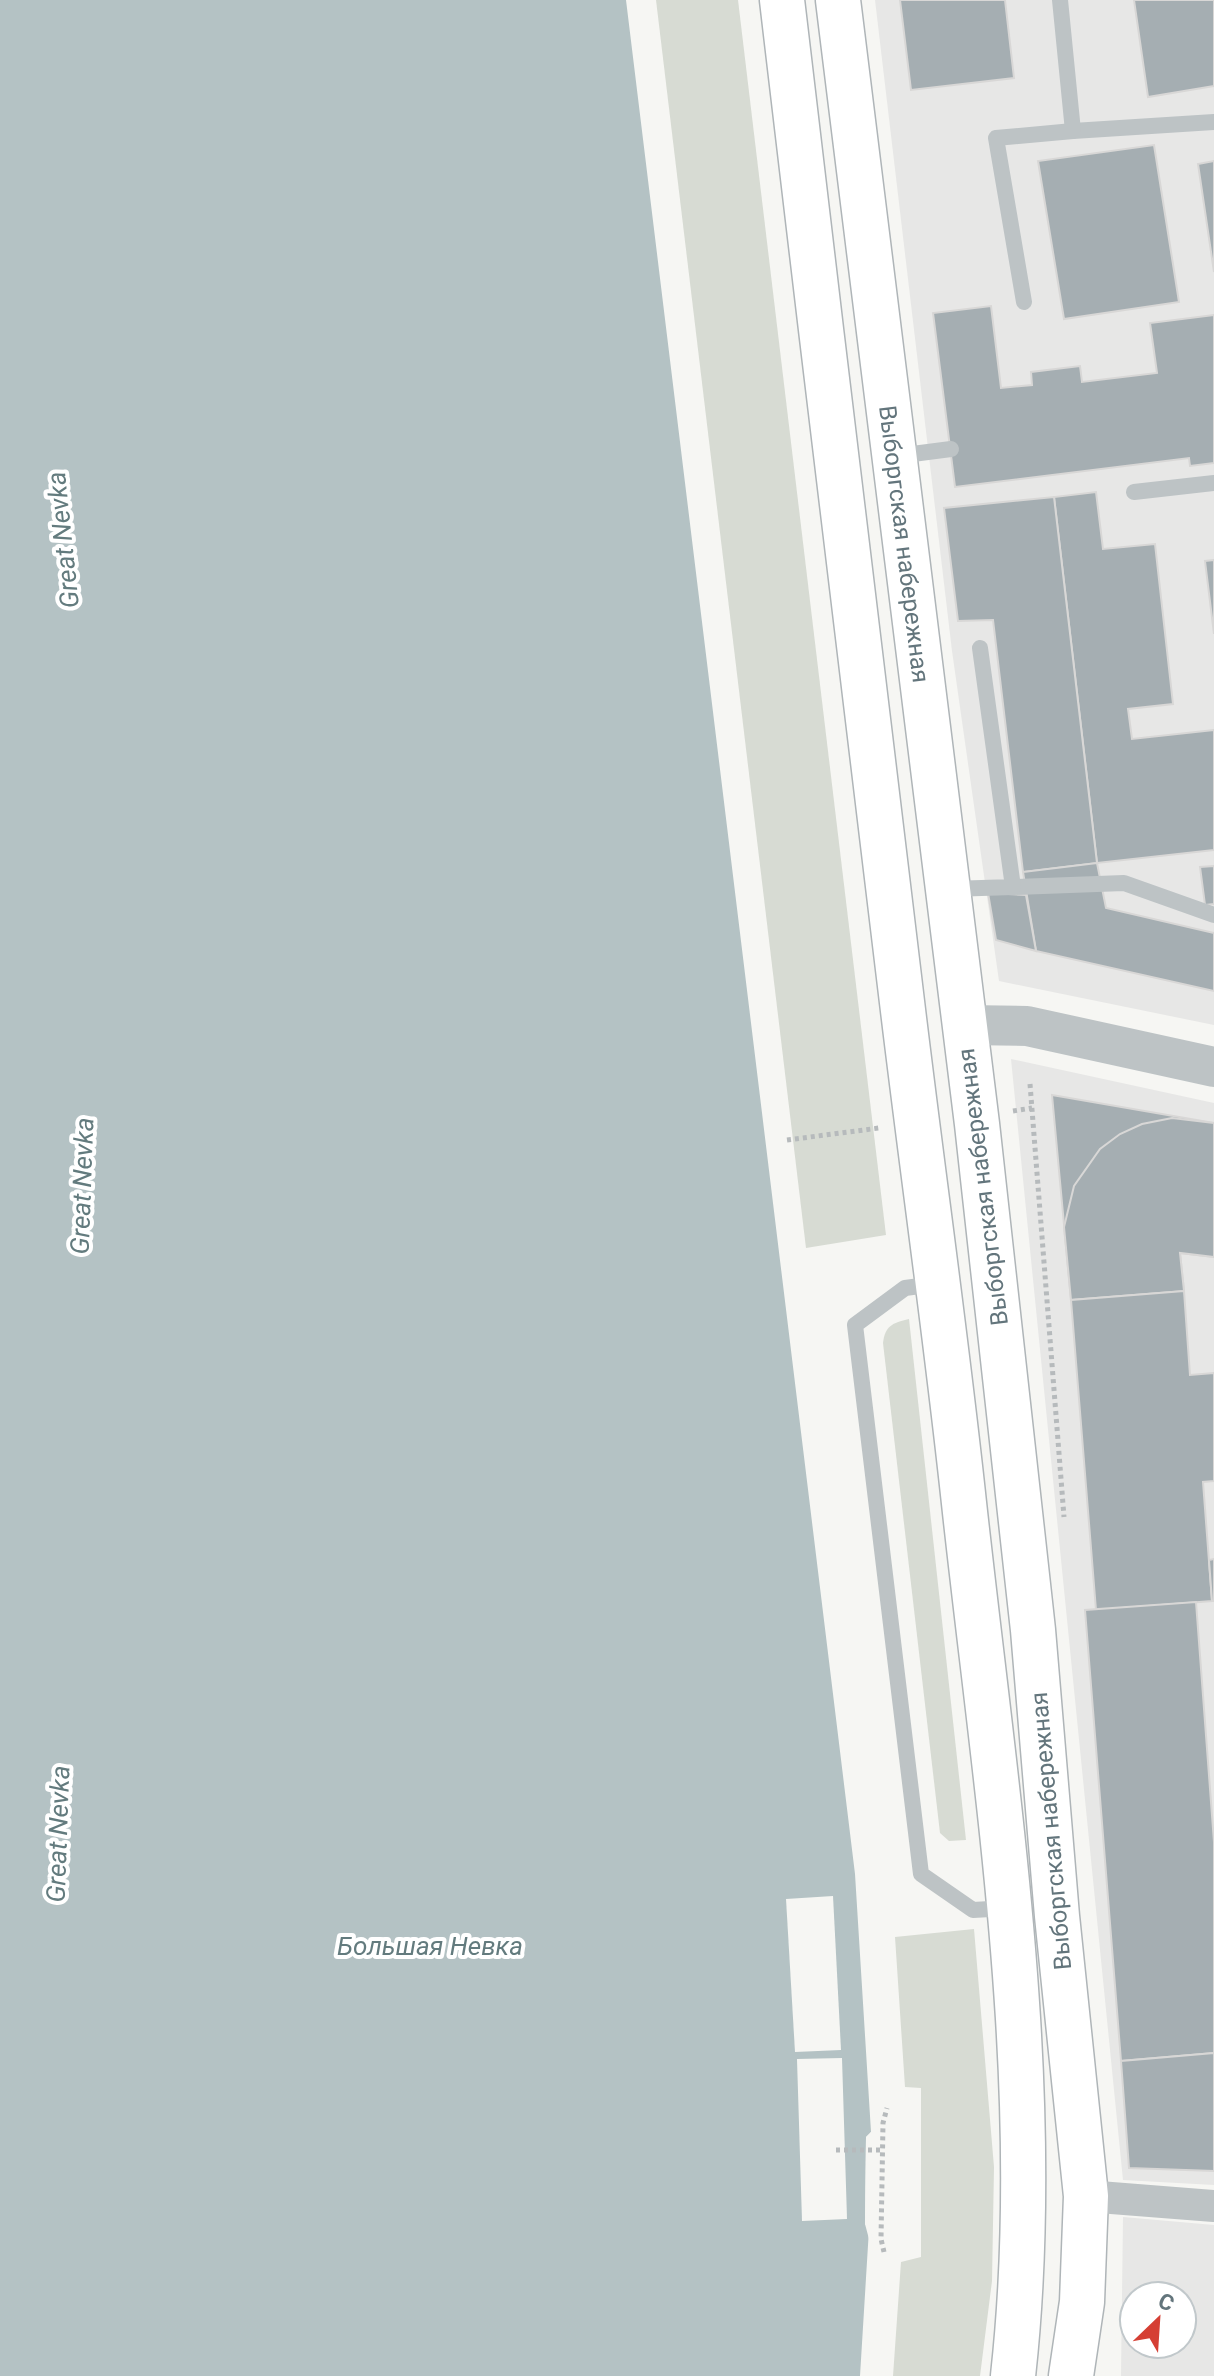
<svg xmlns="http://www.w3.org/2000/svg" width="1214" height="2376" font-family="Roboto,sans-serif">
<rect width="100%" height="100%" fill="#f6f6f3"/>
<g fill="#e7e7e6" fill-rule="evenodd">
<path d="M875,0h339v1025l-215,-44 -47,-330z"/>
<path d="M1011,1059l203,44v1082l-91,-5z"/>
<path d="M1123,2217l91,8v151h-93zM1134,2296h48v48h-48z"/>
</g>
<g fill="#d7dbd3">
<path d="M656,0h82l148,1235 -80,13z"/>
<path d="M909,1319l57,521 -17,1 -9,-8 -57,-490c2,-17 9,-20 26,-24z"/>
<path d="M974,1929l20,238 -2,114 -12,95h-87l8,-114 20,-5v-169l-16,-1 -10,-150z"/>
</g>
<path fill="#b4c2c4" d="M0,0h626l229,1874 16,258 -5,5 -1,87 4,5 -9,147h-860z"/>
<g fill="#f6f6f3">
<path d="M833,1896l8,154 -46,2 -9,-153z"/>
<path d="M842,2058l5,161 -45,2 -5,-162z"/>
<path d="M871,2122h4v10l-5,6 -1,86 4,15h-4l-4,-15 1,-87 5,-5z"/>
</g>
<g fill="#a5aeb2" stroke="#d8d7d6" stroke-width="2">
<path d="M900,0h105l9,78 -103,12z"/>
<path d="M1134,0h80v86l-66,11z"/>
<path d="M1154,145l25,157 -115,17 -26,-158z"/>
<path d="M1214,161v111l-16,-108z"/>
<path d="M991,306l10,82 31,-3 -1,-13 49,-6 2,16 75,-9 -7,-50 64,-8v148l-24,3 -1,-8 -234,29 -22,-174z"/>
<path d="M1096,492l7,57 52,-5 18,160 -45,5 4,30 82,-9v120l-117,13 -43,-366z"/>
<path d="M1054,497l43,366 -74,9 -30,-252 -35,1 -14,-113z"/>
<path d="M1214,560v74l-9,-73z"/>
<path d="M1097,863l9,45 108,25v58l-178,-40 -13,-79z"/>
<path d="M1214,866v38l-9,1 -5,-38z"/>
<path d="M988,893l38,2 10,56 -40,-11z"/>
<path d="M1052,1095l162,28v134l-34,-4 4,38 -113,9z"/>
<path d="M1172,1118l42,5v134l-34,-4 4,38 -113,9 -7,-73 10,-41 26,-37 20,-15 22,-10z"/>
<path d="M1184,1291l6,84 24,-2v108l-11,1 9,119 -116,9 -25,-310z"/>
<path d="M1214,1559v42h-2l-3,-41z"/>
<path d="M1196,1602l18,240v211l-93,8 -36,-451z"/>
<path d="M1214,2053v118l-85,-3 -8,-107z"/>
</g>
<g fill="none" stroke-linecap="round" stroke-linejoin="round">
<defs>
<g id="primary">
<path d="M782,0c40,334 78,668 120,1002 20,167 44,333 62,501 31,285 81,586 49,873"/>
<path d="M838,0l139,1124 56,506 24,286 29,280 -4,106 -11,74"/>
</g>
</defs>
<use href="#primary" stroke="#afb5b8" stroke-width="47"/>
<g stroke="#b6babc" stroke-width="5" stroke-dasharray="4 4" stroke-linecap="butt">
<path d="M1030,1084l34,433"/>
<path d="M1013,1111l19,-3"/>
<path d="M787,1140l92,-12"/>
<path d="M836,2150h47"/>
<path d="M884,2252l-3,-13 2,-116 4,-15"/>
</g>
<g stroke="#bdc3c5" stroke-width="16">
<path d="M1073,131l141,-9"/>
<path d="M1024,302l-28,-164 77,-7 -13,-131"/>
<path d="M897,456l54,-7"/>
<path d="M1134,492l80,-9"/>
<path d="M1013,887l111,-4 90,32"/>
<path d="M950,889l63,-2 -33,-239"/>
<path d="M935,1284l-30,4 -50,37 66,549 52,36 35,-2"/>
</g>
<path stroke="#bdc3c5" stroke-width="32" d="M1086,2196l128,10"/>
<path stroke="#bdc3c5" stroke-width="40" d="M965,1025l62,1 187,41"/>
<use href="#primary" stroke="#fff" stroke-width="44"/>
</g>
<g text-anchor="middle" stroke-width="8" stroke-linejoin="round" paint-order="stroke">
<g font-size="24" fill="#63757c" stroke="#fff">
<text transform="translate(904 544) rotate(83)" y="8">Выборгская набережная</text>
<text transform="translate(983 1187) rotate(-97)" y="8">Выборгская набережная</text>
<text transform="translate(1051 1831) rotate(-95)" y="8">Выборгская набережная</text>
</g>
<g font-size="26" font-style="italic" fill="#637b7e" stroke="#fff">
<text transform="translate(63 540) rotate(-96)" y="9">Great Nevka</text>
<text transform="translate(82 1186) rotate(-88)" y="9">Great Nevka</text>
<text transform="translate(58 1834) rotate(-88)" y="9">Great Nevka</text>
<text x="430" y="1955">Большая Невка</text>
</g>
</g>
<g transform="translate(1158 2320) rotate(25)"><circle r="38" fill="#ffffff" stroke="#c1c8cb" stroke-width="2"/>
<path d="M0-6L14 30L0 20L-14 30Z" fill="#d53f34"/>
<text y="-12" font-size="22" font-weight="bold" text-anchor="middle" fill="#63757c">С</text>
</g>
</svg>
